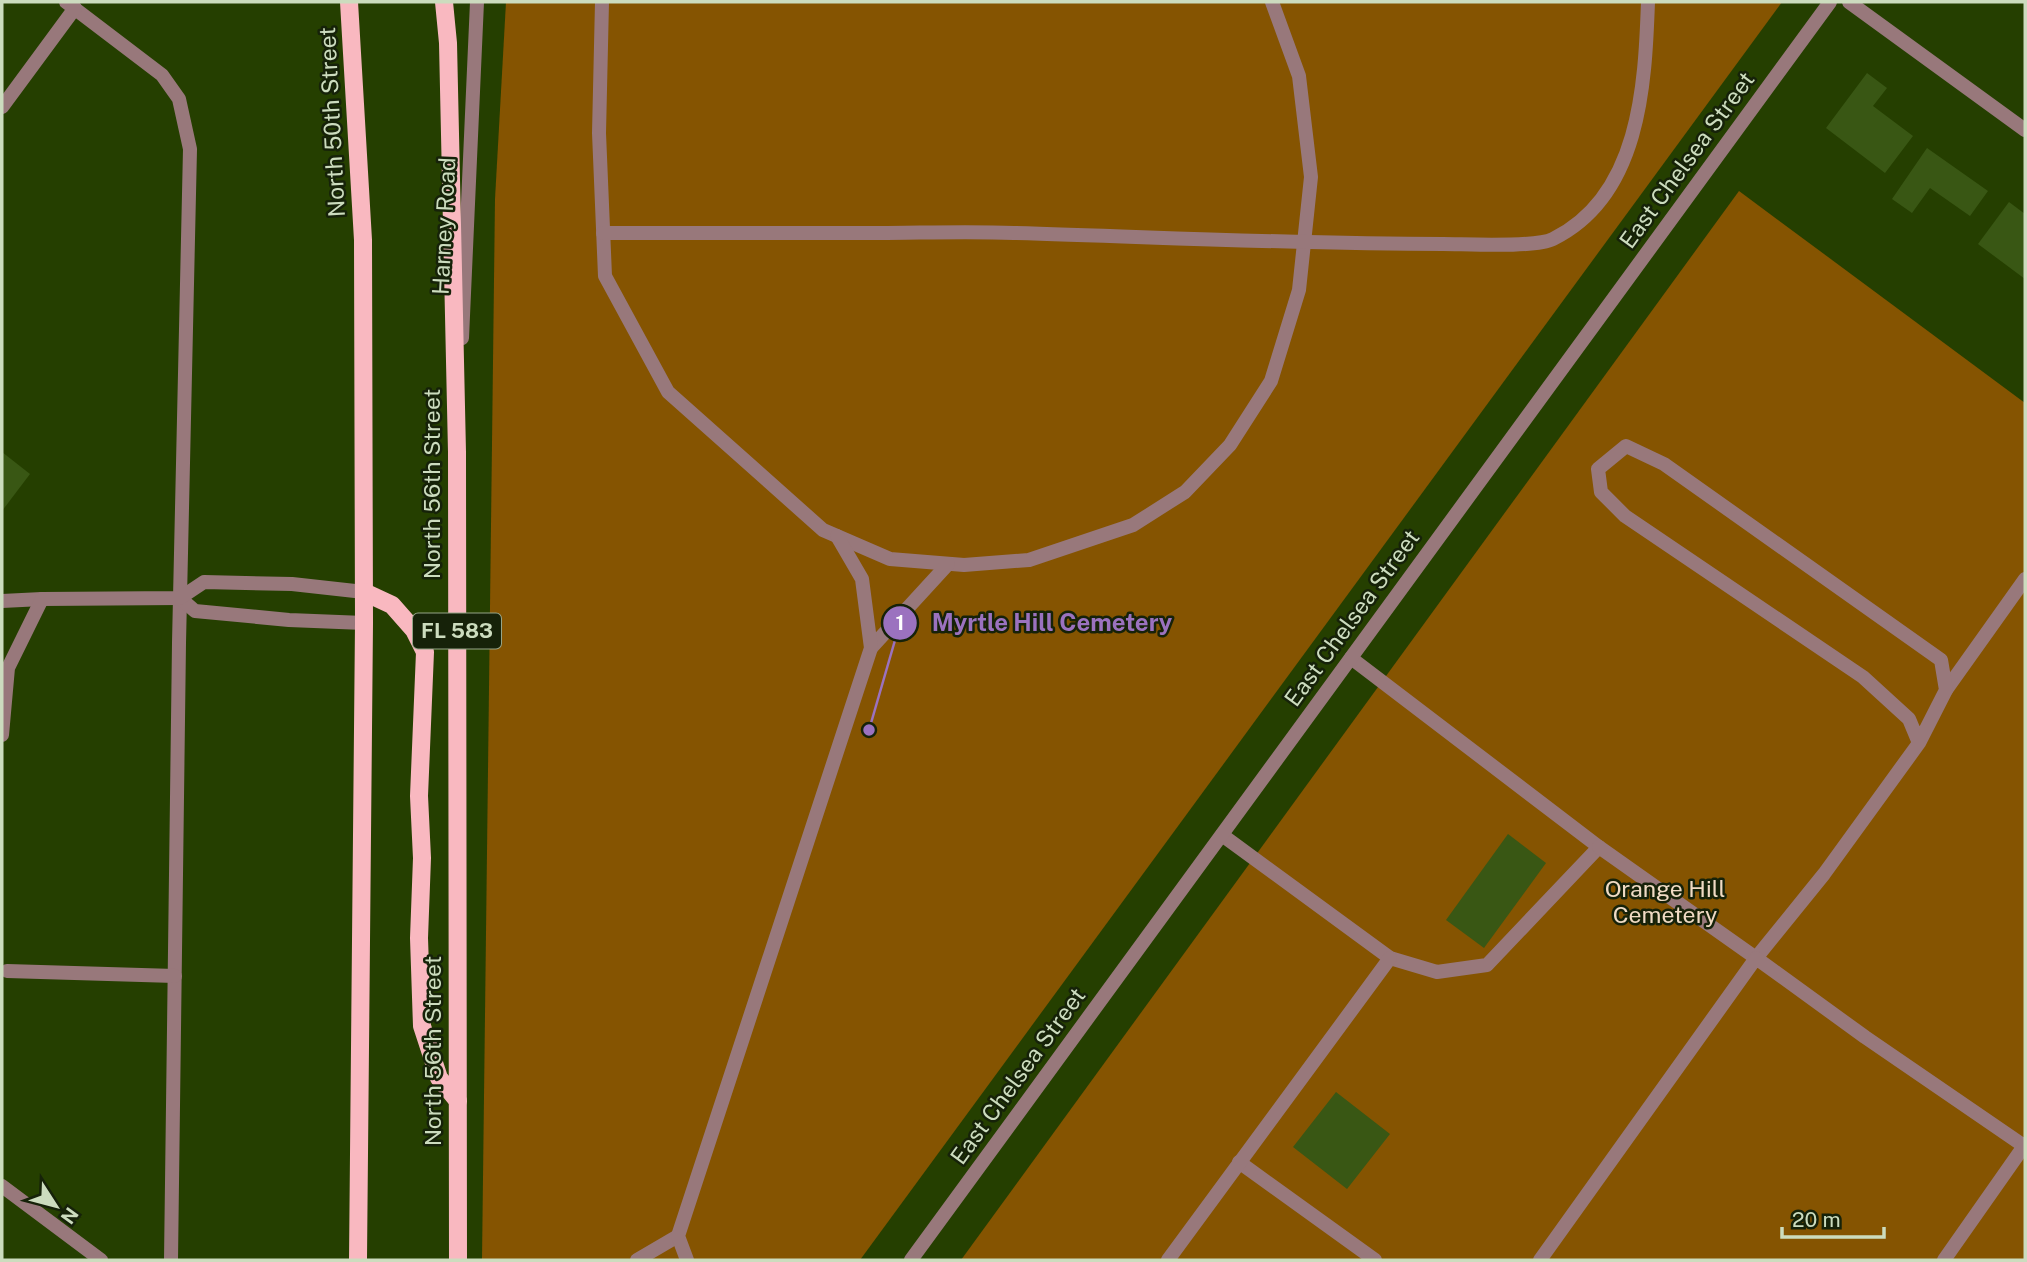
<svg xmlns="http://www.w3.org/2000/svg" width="2027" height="1262" font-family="'Public Sans',sans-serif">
<rect width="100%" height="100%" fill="#253f00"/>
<g fill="#855401">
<path d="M506,2h1276l-922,1258h-378l13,-1061z"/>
<path d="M1739,191l286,212v857h-1064z"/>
</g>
<g fill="#395714">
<path d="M1867,73l20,15 -14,18 40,30 -28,37 -59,-45z"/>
<path d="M1927,148l61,43 -18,25 -40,-28 -18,25 -20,-14z"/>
<path d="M2009,202l16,12v65l-47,-35z"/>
<path d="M2,452l28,22 -28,37z"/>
<path d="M1508,834l38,29 -62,85 -38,-28z"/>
<path d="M1336,1092l54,42 -43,55 -54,-42z"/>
</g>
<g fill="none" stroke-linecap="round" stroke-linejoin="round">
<g stroke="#98787b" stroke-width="14">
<path d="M66,2l96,73 17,24 11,50 -11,494 -8,617"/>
<path d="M602,2l-3,131 6,143 63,116 155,138 67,29 74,6 65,-5 104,-35 52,-33 45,-47 41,-64 28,-91 12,-113 -12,-101 -27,-74"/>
<path d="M2,107l73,-99"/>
<path d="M603,233c90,0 180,0 270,0 47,0 94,-2 141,0 143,4 286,11 429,11 23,0 92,4 110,-5 87,-43 92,-153 95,-237"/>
<path d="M180,598l15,13 94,9 75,3"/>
<path d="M2,601l40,-2"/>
<path d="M871,648l77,-84"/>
<path d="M1946,690l79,-111"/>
<path d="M2,735l6,-67 34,-69 138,-1 24,-16 88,2 72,8"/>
<path d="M1222,835l168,123 47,14 50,-7 112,-118 -248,-189"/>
<path d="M1599,847l157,111 68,-84 95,-131 -10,-24 -46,-42 -238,-161 -24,-24 -3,-23 28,-23 38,18 277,196 5,30 -27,53"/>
<path d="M7,971l168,5"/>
<path d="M1239,1162l136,98"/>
<path d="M2,1186l99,74"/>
<path d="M637,1260l41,-24"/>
<path d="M687,1260l-9,-24 193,-588 -9,-69 -25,-43"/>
<path d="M1168,1260l222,-302"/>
<path d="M1540,1260l216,-302 109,79 159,109 1,-2"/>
<path d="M1944,1260l80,-114"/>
</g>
<g stroke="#98787b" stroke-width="14">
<path d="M1849,2l176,128"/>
<path d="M911,1260l919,-1258"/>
</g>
<path stroke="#98787b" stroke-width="14" d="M462,338l15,-336"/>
<g stroke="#f9b8c0" stroke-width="18">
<path d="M349,2l14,238 1,383 -6,637"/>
<path d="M444,2l4,41 9,409 1,808"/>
<path d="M364,592l28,13 22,25 11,22 -6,144 3,62 -3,80 3,88 17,52 19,23"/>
</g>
</g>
<g text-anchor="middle" stroke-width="5" stroke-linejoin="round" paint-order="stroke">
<rect fill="#162209" stroke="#95a488" stroke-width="2" x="413" y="613.5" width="88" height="35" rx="5"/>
<g font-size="21" font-weight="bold" fill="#ccdcbe">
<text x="457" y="638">FL 583</text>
</g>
<g font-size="23" fill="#ccdcbe" stroke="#162209">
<text transform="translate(332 122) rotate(-93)" y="8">North 50th Street</text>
<text transform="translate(1687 160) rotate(-54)" y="8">East Chelsea Street</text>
<text transform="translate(444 226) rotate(-87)" y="8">Harney Road</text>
<text transform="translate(432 484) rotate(-90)" y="8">North 56th Street</text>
<text transform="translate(1352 618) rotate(-54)" y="8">East Chelsea Street</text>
<text transform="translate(433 1051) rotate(-90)" y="8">North 56th Street</text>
<text transform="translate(1018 1076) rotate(-54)" y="8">East Chelsea Street</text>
</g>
<g font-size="23" fill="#f0dbc4" stroke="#162209">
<text x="1665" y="897">Orange Hill<tspan x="1665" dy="26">Cemetery</tspan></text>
</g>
</g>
<path fill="none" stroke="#9b72bf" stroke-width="2.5" d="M869 730L900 623"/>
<g fill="#9b72bf" stroke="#162209" stroke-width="2.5">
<circle cx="869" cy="730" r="7"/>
<circle cx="900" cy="623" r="18"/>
</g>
<g font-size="21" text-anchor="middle" font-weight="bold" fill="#fff">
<text x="900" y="630">1</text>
</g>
<g font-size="24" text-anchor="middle" font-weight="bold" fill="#9b72bf" stroke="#162209" stroke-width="5" stroke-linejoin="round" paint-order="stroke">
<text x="1052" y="631">Myrtle Hill Cemetery</text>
</g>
<rect width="2027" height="1262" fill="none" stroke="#ccdcbe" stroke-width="7"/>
<g transform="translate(56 1206) rotate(126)" stroke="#162209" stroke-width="5" paint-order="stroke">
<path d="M0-5L12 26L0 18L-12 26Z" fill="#ccdcbe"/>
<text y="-10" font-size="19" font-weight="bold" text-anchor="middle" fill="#ccdcbe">N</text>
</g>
<path d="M1782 1227v10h102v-10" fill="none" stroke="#ccdcbe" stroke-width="3.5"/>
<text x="1792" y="1227" font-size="21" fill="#ccdcbe" stroke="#162209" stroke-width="5" paint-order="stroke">20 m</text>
</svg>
